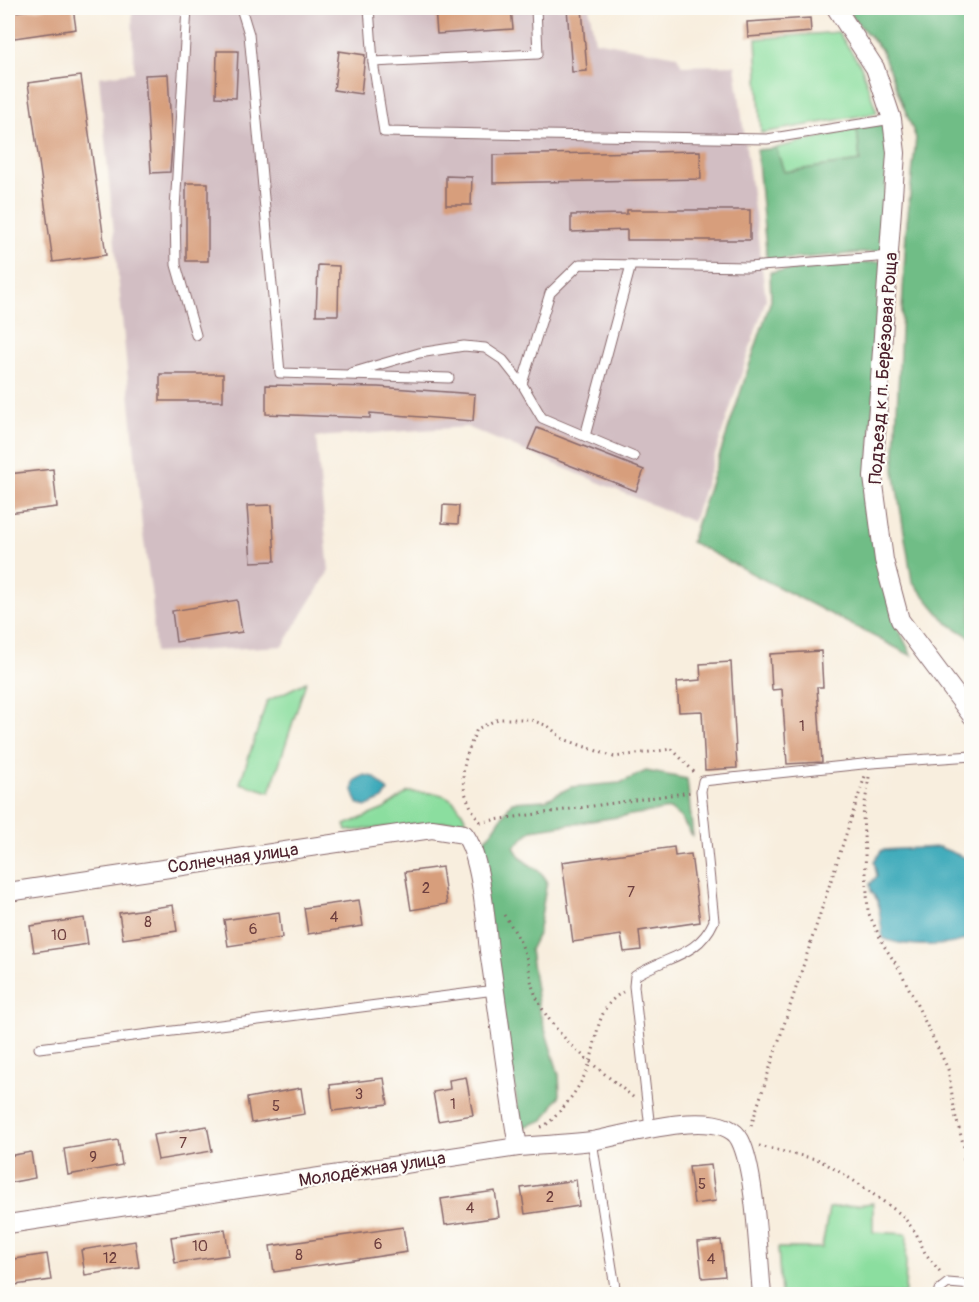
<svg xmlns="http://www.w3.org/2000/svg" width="979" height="1302" font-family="Pangolin,sans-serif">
<rect width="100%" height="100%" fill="#fdfcf7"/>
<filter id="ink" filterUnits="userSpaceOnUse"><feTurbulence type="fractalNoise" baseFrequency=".0167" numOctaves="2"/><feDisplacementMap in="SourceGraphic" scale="12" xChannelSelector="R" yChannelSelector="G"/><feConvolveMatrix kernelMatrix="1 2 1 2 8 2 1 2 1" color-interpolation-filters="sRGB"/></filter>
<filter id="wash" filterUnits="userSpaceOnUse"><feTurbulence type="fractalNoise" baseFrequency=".008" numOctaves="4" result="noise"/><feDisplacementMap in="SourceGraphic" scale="24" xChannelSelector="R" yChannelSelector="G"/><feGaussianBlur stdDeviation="1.35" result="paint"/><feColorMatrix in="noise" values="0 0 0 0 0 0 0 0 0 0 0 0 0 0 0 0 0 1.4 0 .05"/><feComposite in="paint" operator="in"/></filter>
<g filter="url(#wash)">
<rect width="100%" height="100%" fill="#f8eede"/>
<path fill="#d2bec3" d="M132,8h457l6,33 82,15 5,10 53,-1 31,234 -73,223 -226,-95 -151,10 13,134 -46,75 -128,7 -3,-56 -10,-70 -43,-450 35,-5z"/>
<g fill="#8bde9f" stroke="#6a7e65" stroke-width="1.5">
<path d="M838,32l23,34 16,47 -116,20 -5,-94z"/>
<path d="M857,128l3,33 -76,11 -8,-24z"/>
<path d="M306,682l-36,110 -30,-9 27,-82z"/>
<path d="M408,792c29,1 45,-2 58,28l-119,11 -2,-6 39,-16z"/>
<path d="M873,1203v29l34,2 -2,60h-124l-3,-46h44l7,-40z"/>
</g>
<g fill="#70bd86" stroke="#5d6e58" stroke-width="1.5">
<path d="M850,8h121v630l-25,-16 -34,-41 -18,-111 12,-238 10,-94 -35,-89 -28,-31z"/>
<path d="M888,122l-4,129 -117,10 -10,-111 19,-2 8,24 76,-11 -3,-33z"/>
<path d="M884,261l-16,218 26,141 18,36 -221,-114 80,-242 -1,-28z"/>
<path d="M646,771l41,8 6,58 -12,-19 -11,-9 -138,21 -18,17c12,23 22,15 33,34l-9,53 -8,16 9,60 20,65 1,20 -16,25 -23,8 -45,-280 16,-16 20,-30 34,-2 25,-13 49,-4z"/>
</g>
<g fill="#3aa9b9" stroke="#426472" stroke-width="1.5">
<path d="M364,775l10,2 14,14 -5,8 -18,8 -8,-4 -4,-13 1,-9z"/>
<path d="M939,847l32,13v76c-16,13 -69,11 -88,2l-5,-37 -7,-10 -1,-7 7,-8 -3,-15 8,-11z"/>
</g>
<g id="blocks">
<g fill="#d79e7c">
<path d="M43,8h30l3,21 -68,10v-26z"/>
<path d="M435,8h76l2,21 -76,5z"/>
<path d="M567,8h15l5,63 -15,1z"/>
<path d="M810,18l1,14 -63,5 -1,-15z"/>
<path d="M217,51h21l-2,47 -20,-1z"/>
<path d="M339,51l26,4 -4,39 -27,-4z"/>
<path d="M168,74l4,72 -2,26 -19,1 -6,-98z"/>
<path d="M81,76l25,179 -53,7 -25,-179z"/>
<path d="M700,151l1,28 -208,4v-28z"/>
<path d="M446,176l26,1 -1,28h-25z"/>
<rect x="186" y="183" width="22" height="78"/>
<path d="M627,210h123v30h-123v-10l-56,2v-17l56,-1z"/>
<path d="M318,265l21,1 -1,49h-22z"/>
<rect x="160" y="374" width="63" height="27"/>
<path d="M266,385l112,2 97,7 -2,27 -103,-8v5l-104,-4z"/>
<path d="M537,428l107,42 -8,21 -108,-42z"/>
<path d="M53,469l4,38 -49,6v-39z"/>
<path d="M272,505l3,56 -24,1 -4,-56z"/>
<path d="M443,505l16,1 -1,18 -16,-1z"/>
<path d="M237,600l5,32 -66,10 -4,-31z"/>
<path d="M821,651l2,36h-6l5,75 -35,2 -5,-75 -10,1 -2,-36z"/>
<path d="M731,662l6,106 -32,2 -3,-59 -23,1 -2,-30 24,-2 -1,-16z"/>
<path d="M674,847l1,9 16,-2 9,68 -61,9 2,19 -17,2 -3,-17 -48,7 -11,-80z"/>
<path d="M442,867l5,37 -36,6 -6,-38z"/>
<path d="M359,900l4,26 -55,8 -4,-26z"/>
<path d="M173,905l4,26 -54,8 -4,-26z"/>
<path d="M279,912l3,26 -54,8 -4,-26z"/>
<path d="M84,918l4,26 -54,8 -4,-26z"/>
<path d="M466,1077l7,38 -35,6 -5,-29 17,-3 -1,-9z"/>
<path d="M384,1078l4,26 -55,7 -3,-26z"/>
<path d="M301,1088l4,26 -54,9 -4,-25z"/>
<path d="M207,1126l5,25 -54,9 -5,-25z"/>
<path d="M118,1140l4,25 -54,10 -4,-26z"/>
<path d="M31,1152l4,26 -27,5v-27z"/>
<path d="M711,1165l5,36 -22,3 -5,-37z"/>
<path d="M576,1180l3,26 -54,8 -4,-26z"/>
<path d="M495,1191l4,26 -54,8 -4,-26z"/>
<path d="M403,1227l4,25 -133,20 -4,-26z"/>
<path d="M225,1229l4,26 -54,8 -4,-26z"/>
<path d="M721,1240l4,36 -23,2 -4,-36z"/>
<path d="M135,1241l4,26 -54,8 -4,-25z"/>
<path d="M47,1254l4,26 -43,6v-26z"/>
</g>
</g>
</g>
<g filter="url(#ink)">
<use href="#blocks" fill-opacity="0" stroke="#87676a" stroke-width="1.5"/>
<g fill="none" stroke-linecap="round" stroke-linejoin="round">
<defs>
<g id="service">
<path d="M187,8l-12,201 1,56 20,70"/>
<path d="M241,8l8,26 31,339 169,5"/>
<path d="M369,8l4,54 11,70 383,7 125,-20"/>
<path d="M373,62l165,-8 -2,-46"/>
<path d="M351,373l68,-20 45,-7 21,2 18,12 19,24 20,34 92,39"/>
<path d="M522,384l28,-91 30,-29 168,3 142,-11"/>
<path d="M585,436l46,-171"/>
<path d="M39,1048l456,-58"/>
<path d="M650,1129l-16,-143 1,-10c31,-20 63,-19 79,-55l-13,-130 2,-10 169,-18 100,-7"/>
<path d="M592,1141l24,153"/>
<path d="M968,1159l4,7"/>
<path d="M938,1294l1,-4 9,-7 24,2"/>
</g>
<g id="minor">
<path d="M836,8l39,60 17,51 4,34 -23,324 11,83 16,60 72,96"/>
<path d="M8,892l424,-63 32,5c17,20 22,89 25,117 10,65 18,131 29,196"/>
<path d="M8,1224l510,-77c25,-2 50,-3 74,-6 31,-5 130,-37 148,-1 16,32 18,116 22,154"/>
</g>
</defs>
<use href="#service" stroke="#87676a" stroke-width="11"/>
<use href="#minor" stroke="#87676a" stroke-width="20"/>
<g stroke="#87676a" stroke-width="3" stroke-dasharray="1.5 4.5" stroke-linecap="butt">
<path d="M869,777l-6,39 5,96 16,34 16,24 48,99 7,45 9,33"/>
<path d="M480,822c-25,-36 -19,-56 -3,-93l21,-10h30l20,7 15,13 51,18 58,-8 24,25"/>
<path d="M480,822l211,-30"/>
<path d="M504,915c10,14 18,28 23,45 3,10 3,21 7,31 16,45 65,77 100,107"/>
<path d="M751,1126l114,-350"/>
<path d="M541,1127c9,-3 14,-11 21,-18 10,-12 19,-25 25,-39 12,-28 6,-61 36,-78"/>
<path d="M759,1146l61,14 39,24 43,31 14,18 9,20 17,21"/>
</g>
<use href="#service" stroke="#fff" stroke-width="9"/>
<use href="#minor" stroke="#fff" stroke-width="18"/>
</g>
</g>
<g text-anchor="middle" stroke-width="4.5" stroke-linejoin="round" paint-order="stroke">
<g font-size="15" fill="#6d3f3f">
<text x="802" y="731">1</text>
<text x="426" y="893">2</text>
<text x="631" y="897">7</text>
<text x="334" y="922">4</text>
<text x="148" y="927">8</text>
<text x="253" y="934">6</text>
<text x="59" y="940">10</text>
<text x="359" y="1099">3</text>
<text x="453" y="1109">1</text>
<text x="276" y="1111">5</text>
<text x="183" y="1148">7</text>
<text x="93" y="1162">9</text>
<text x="702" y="1189">5</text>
<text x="550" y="1202">2</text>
<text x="470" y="1213">4</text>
<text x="378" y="1249">6</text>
<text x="200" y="1251">10</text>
<text x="299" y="1260">8</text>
<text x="110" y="1263">12</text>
<text x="711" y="1264">4</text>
</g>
<g font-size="18" fill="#4a1f2b" stroke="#fdfcf7">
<text transform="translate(883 368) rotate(-86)" y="6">Подъезд к п. Берёзовая Роща</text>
<text transform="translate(233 858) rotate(-8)" y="6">Солнечная улица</text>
<text transform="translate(372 1169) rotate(-9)" y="6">Молодёжная улица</text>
</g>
</g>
<rect width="979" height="1302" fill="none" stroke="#fdfcf7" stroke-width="30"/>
</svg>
